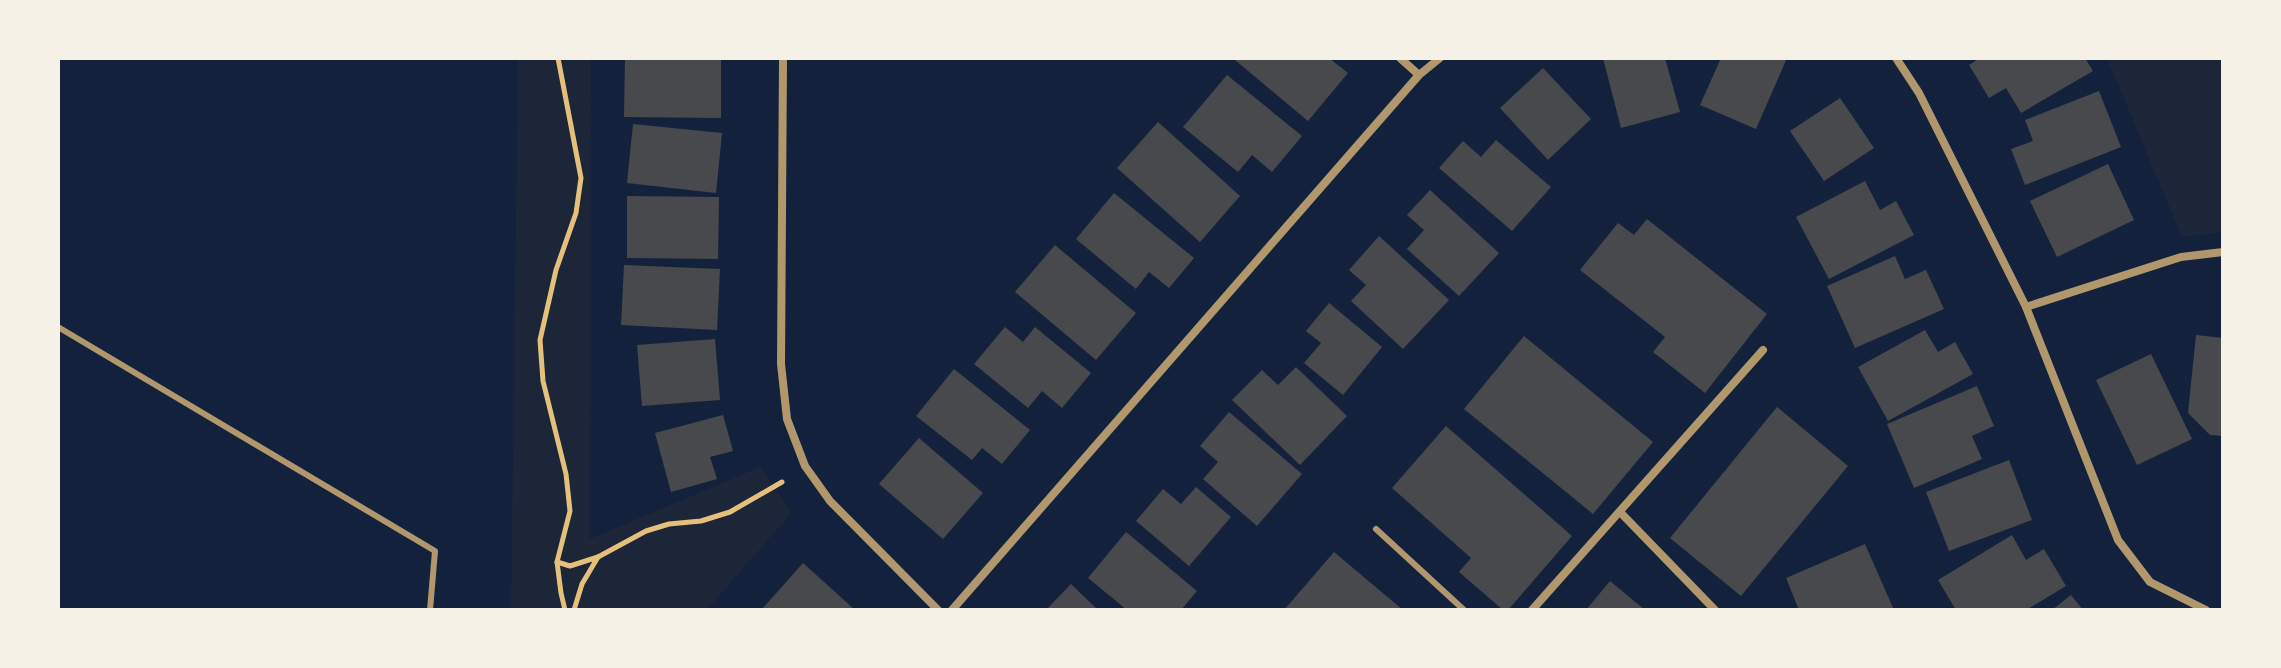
<svg xmlns="http://www.w3.org/2000/svg" width="2281" height="668" font-family="Figtree,sans-serif">
<rect width="100%" height="100%" fill="#14213d"/>
<g fill="#1d2539">
<path d="M518,58h73l-1,481 170,-72 32,45 -85,98h-196z"/>
<path d="M2107,58h116v174l-41,5z"/>
</g>
<g fill="#48494c">
<path d="M625,58l96,1v59l-97,-1z"/>
<path d="M1237,58h92l19,15 -40,48 -73,-61z"/>
<path d="M1603,58h62l15,54 -59,16z"/>
<path d="M1721,58h66l-31,71 -56,-24z"/>
<path d="M1980,58h105l8,13 -72,42 -15,-25 -17,10 -20,-33z"/>
<path d="M1543,68l48,51 -43,41 -48,-52z"/>
<path d="M1227,75l75,61 -30,36 -20,-17 -14,17 -55,-45z"/>
<path d="M2099,91l22,56 -96,38 -14,-36 22,-8 -8,-21z"/>
<path d="M1840,98l34,50 -50,33 -34,-50z"/>
<path d="M1158,122l82,74 -40,46 -83,-74z"/>
<path d="M633,124l89,9 -6,60 -89,-10z"/>
<path d="M1496,140l55,47 -39,44 -73,-63 24,-27 18,16z"/>
<path d="M2108,164l26,56 -77,37 -27,-56z"/>
<path d="M1865,181l15,29 16,-9 18,34 -85,44 -33,-62z"/>
<path d="M1430,190l69,63 -40,43 -52,-47 17,-19 -17,-15z"/>
<path d="M1114,193l80,65 -25,30 -20,-16 -13,17 -60,-50z"/>
<path d="M627,196l92,1 -1,62 -91,-1z"/>
<path d="M1647,219l120,95 -62,79 -52,-41 12,-15 -85,-67 38,-47 16,12z"/>
<path d="M1379,236l70,64 -46,49 -52,-48 15,-16 -17,-15z"/>
<path d="M1055,245l81,68 -40,47 -81,-68z"/>
<path d="M1895,256l10,23 21,-9 18,39 -89,39 -28,-62z"/>
<path d="M624,265l96,4 -3,61 -96,-5z"/>
<path d="M1329,303l53,44 -39,48 -39,-32 17,-20 -15,-12z"/>
<path d="M1005,327l18,15 12,-15 56,46 -29,35 -20,-17 -14,17 -54,-44z"/>
<path d="M1925,330l13,22 17,-10 18,32 -85,47 -30,-54z"/>
<path d="M2196,335l27,3v98l-13,-1 -22,-22z"/>
<path d="M1524,336l129,106 -60,72 -129,-105z"/>
<path d="M715,339l5,61 -78,6 -5,-61z"/>
<path d="M2151,354l41,85 -55,26 -41,-85z"/>
<path d="M1296,367l51,49 -47,49 -68,-65 30,-30 16,15z"/>
<path d="M954,369l76,61 -28,34 -20,-16 -10,12 -56,-44z"/>
<path d="M1977,386l17,40 -22,10 10,23 -68,29 -27,-64z"/>
<path d="M1777,407l71,59 -107,130 -71,-58z"/>
<path d="M1229,412l73,62 -45,52 -54,-47 15,-17 -18,-16z"/>
<path d="M723,415l10,36 -23,6 7,22 -46,13 -16,-59z"/>
<path d="M1446,426l126,110 -64,74h-5l-44,-38 12,-14 -79,-70z"/>
<path d="M919,438l64,55 -40,46 -64,-55z"/>
<path d="M2009,460l23,60 -83,31 -23,-59z"/>
<path d="M1196,487l35,30 -42,49 -53,-45 27,-32 18,15z"/>
<path d="M1126,532l71,59 -16,19h-54l-39,-32z"/>
<path d="M2012,535l14,25 18,-11 22,37 -40,24h-70l-18,-30z"/>
<path d="M1865,544l29,66h-95l-13,-32z"/>
<path d="M1334,552l69,58h-119z"/>
<path d="M803,563l52,47h-89l-3,-2z"/>
<path d="M1610,581l35,29h-59z"/>
<path d="M1071,584l27,26h-52z"/>
<path d="M2071,595l12,15h-31z"/>
</g>
<g fill="none" stroke-linecap="round" stroke-linejoin="round">
<g stroke="#e5c07b" stroke-width="5">
<path d="M558,58l23,120 -5,35 -20,57 -16,70 3,41 23,93 4,37 -13,51 4,31 4,17"/>
<path d="M598,557l48,-26 23,-7 32,-3 29,-9 52,-30"/>
<path d="M557,562l13,4 28,-9 -16,27 -8,26"/>
</g>
<g stroke="#b1986c" stroke-width="6">
<path d="M58,327l377,224 -5,59"/>
<path d="M1376,529l88,81"/>
</g>
<g stroke="#b1986c" stroke-width="8">
<path d="M783,58l-2,306 6,55 18,47 25,35 108,109"/>
<path d="M1400,58l19,17"/>
<path d="M1896,58l23,35 107,214 92,233 32,42 56,28"/>
<path d="M2026,307l155,-50 42,-5"/>
<path d="M1620,512l95,98"/>
<path d="M952,610l467,-535 21,-17"/>
<path d="M1532,610l231,-260"/>
</g>
</g>
<rect width="2281" height="668" fill="none" stroke="#f6f1e7" stroke-width="120"/>
</svg>
